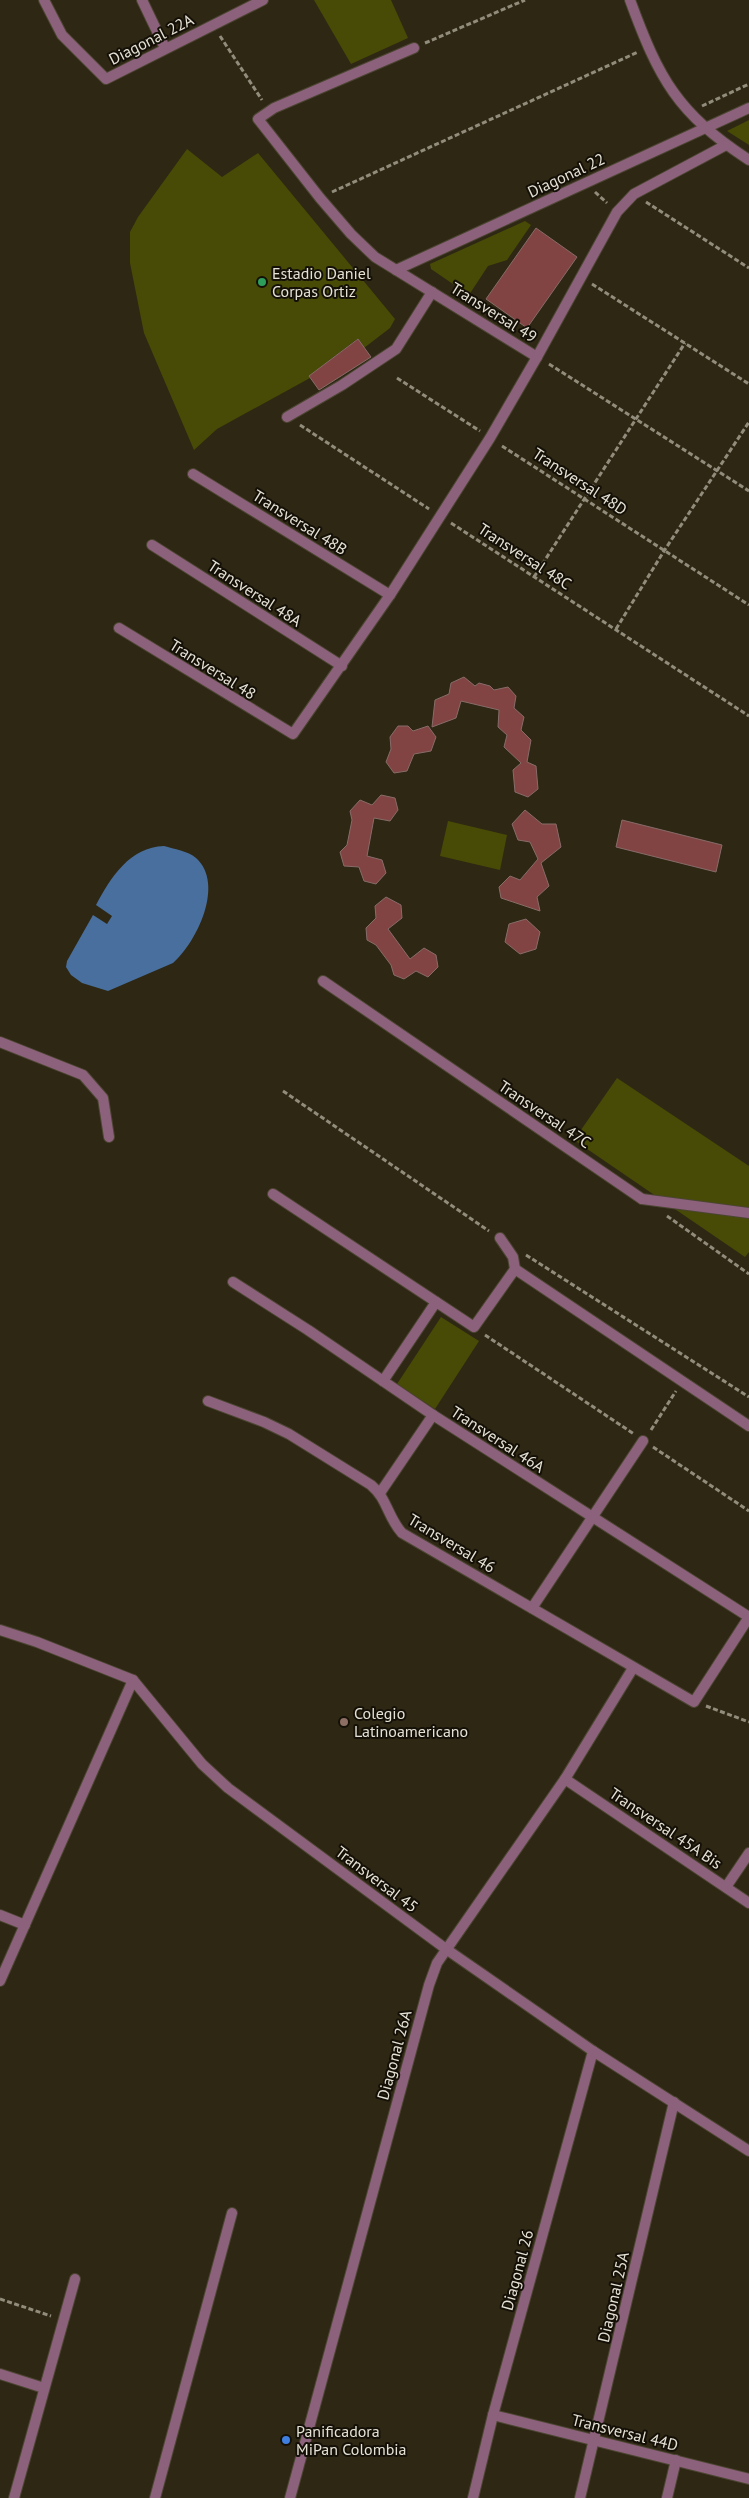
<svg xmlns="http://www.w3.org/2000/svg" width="749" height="2498" font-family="'PT Sans',sans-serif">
<rect width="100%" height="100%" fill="#2e2713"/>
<g fill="#474b06">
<path d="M314,0h77l17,38 -57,26z"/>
<path d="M749,120v25l-22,-14z"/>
<path d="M187,149l35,28 36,-24 137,166 -5,9 -26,20 -7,-9 -48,37 1,2 -93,51 -23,21 -50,-117 -14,-70v-31l8,-15z"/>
<path d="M525,221l6,4 -24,35 -19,6 -19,29 -38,-26 -1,-5z"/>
<path d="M448,821l59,14 -7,35 -60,-14z"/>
<path d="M617,1078l132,88v86l-4,5 -171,-117z"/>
<path d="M441,1317l38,24 -44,68 -38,-25z"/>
</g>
<path fill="#486f9d" d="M164,846c10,3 24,5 32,12 29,26 1,84 -23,105l-65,28 -26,-8 -11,-8 -5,-8 1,-6 26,-46 14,9 5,-8 -16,-11c15,-28 34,-58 68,-59z"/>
<g fill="#824442" stroke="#876c6a">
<path d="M536,228l41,29 -50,71 -41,-29z"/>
<path d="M358,339l13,18 -52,33 -10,-14z"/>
<path d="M464,677l11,9 4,-3 11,3 4,4 14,-3 8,9 -2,12 10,9 -3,13 10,10 -4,22 9,4 2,23 -10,8 -13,-5 -2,-22 8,-7 -17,-16 3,-12 -9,-8 1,-17 -38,-9 -5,17 -24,9 3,-27 14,-6 2,-11z"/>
<path d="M398,726h10l5,5 15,-5 8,11 -5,14 -17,3 -7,17 -13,2 -8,-11 5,-13 -1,-12z"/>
<path d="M381,795l14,3 3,12 -8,11 -16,-3 -7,38 15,4 4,13 -10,11 -12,-3 -5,-14 -15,-1 -4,-14 7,-7 5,-25 -2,-9 10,-11 12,5z"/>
<path d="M525,810l17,14h14l5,23 -20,16 8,23 -12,11 3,14 -39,-13 -2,-11 11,-11 10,4 18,-21 -8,-17 -12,-2 -6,-16z"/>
<path d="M622,820l100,25 -6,27 -100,-25z"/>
<path d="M386,897l15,8 1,13 -14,11 22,30 14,-11 12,7 2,12 -10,10 -12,-6 -12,8 -10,-4 -3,-10 -15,-20 -9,-5 -1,-12 10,-10 -1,-12z"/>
<path d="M526,919l14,13 -4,17 -16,5 -15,-12 4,-18z"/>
</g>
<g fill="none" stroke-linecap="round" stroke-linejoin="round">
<defs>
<g id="service">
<path d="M0,1042l83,33 20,23 6,39"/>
<path d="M642,1199l107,14"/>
</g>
<g id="minor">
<path d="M44,0l18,35 44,44 157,-79"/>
<path d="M142,0l23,48"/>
<path d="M630,0c29,79 47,113 119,160"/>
<path d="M414,48l-140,60 -16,11 62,79 31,36 24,23 162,100"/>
<path d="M396,270l353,-162"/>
<path d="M287,417l55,-32 54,-36 36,-57"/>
<path d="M193,474l197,121"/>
<path d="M152,545l190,121"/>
<path d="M119,628l174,106 97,-139 100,-157 47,-81 80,-145 17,-18 92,-49"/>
<path d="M323,981l319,218"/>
<path d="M273,1194l201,133 41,-58 -2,-12 -13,-19"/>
<path d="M515,1269l234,157"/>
<path d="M233,1282l75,48 125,85 316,202"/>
<path d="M383,1381l53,-79"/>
<path d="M208,1401l56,21 25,12 82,51c16,13 17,33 31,48l292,169 55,-85"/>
<path d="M380,1493l53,-78"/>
<path d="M532,1608l111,-167"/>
<path d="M565,1779l184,124"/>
<path d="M726,1887l23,-34"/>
<path d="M0,1915l25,10"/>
<path d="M0,1981l133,-301"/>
<path d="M0,2374l44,14"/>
<path d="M493,2415l256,64"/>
<path d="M14,2498l61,-219"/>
<path d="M155,2498l77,-285"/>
<path d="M290,2498l139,-513 8,-22 128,-184 68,-111"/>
<path d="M473,2498l20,-83 100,-364"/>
<path d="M580,2498l94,-396"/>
<path d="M667,2498l9,-38"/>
</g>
<path id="tertiary" d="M0,1630l37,12 96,38 69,84 26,24 218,161 147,102 156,100"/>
</defs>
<use href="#service" stroke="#4b4532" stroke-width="12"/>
<use href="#minor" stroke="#4b4532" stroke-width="12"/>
<use href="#tertiary" stroke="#4b4532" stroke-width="12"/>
<g stroke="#918c7c" stroke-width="3" stroke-dasharray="5 2.5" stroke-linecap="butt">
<path d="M220,36l42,64"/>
<path d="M425,43l100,-43"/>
<path d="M702,106l47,-22"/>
<path d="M332,192l306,-140"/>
<path d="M595,192l12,11"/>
<path d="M646,202l103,66"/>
<path d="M592,284l157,100"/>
<path d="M549,364l200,127"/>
<path d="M397,378l83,53"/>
<path d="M300,425l129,84"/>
<path d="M502,446l247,159"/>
<path d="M451,523l298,193"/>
<path d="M534,577l151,-234"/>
<path d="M616,629l48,-78 85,-129"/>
<path d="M283,1091l206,140"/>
<path d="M667,1216l82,58"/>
<path d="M526,1255l223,142"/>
<path d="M485,1335l149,99"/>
<path d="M651,1430l25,-39"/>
<path d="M653,1447l96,64"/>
<path d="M706,1706l43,16"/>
<path d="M0,2299l51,17"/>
</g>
<use href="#service" stroke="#8c617b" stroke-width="10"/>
<use href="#minor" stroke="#8c617b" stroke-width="10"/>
<use href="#tertiary" stroke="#8c617b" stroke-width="10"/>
</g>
<circle fill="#2e9e5b" stroke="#141008" stroke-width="2" cx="262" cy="282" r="5"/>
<circle fill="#8d6e63" stroke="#141008" stroke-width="2" cx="344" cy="1722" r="5"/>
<circle fill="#3f7fe0" stroke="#141008" stroke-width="2" cx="286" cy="2440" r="5"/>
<g text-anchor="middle" stroke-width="4" stroke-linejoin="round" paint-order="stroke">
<g font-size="16" fill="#e5e1d4" stroke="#141008">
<text transform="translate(151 39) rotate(-27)" y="6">Diagonal 22A</text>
<text transform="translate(566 175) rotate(-25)" y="6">Diagonal 22</text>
<text transform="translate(494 312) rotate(32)" y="6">Transversal 49</text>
<text transform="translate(580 481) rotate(33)" y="6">Transversal 48D</text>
<text transform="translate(300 522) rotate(32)" y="6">Transversal 48B</text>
<text transform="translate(525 556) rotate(33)" y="6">Transversal 48C</text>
<text transform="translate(255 593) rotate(33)" y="6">Transversal 48A</text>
<text transform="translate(213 669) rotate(32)" y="6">Transversal 48</text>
<text transform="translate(545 1114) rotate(34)" y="6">Transversal 47C</text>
<text transform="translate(498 1439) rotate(33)" y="6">Transversal 46A</text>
<text transform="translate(452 1543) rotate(31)" y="6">Transversal 46</text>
<text transform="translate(666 1828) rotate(34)" y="6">Transversal 45A Bis</text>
<text transform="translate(377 1879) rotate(37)" y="6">Transversal 45</text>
<text transform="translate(394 2055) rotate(-75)" y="6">Diagonal 26A</text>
<text transform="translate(517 2270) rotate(-75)" y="6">Diagonal 26</text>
<text transform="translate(613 2297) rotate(-77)" y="6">Diagonal 25A</text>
<text transform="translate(625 2432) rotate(14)" y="6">Transversal 44D</text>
</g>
<g font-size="16" fill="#e5e1d4" stroke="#141008" text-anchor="start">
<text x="272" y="279">Estadio Daniel<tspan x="272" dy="18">Corpas Ortiz</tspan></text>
<text x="354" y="1719">Colegio<tspan x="354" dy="18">Latinoamericano</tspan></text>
<text x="296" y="2437">Panificadora<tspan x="296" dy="18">MiPan Colombia</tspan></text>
</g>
</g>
</svg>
